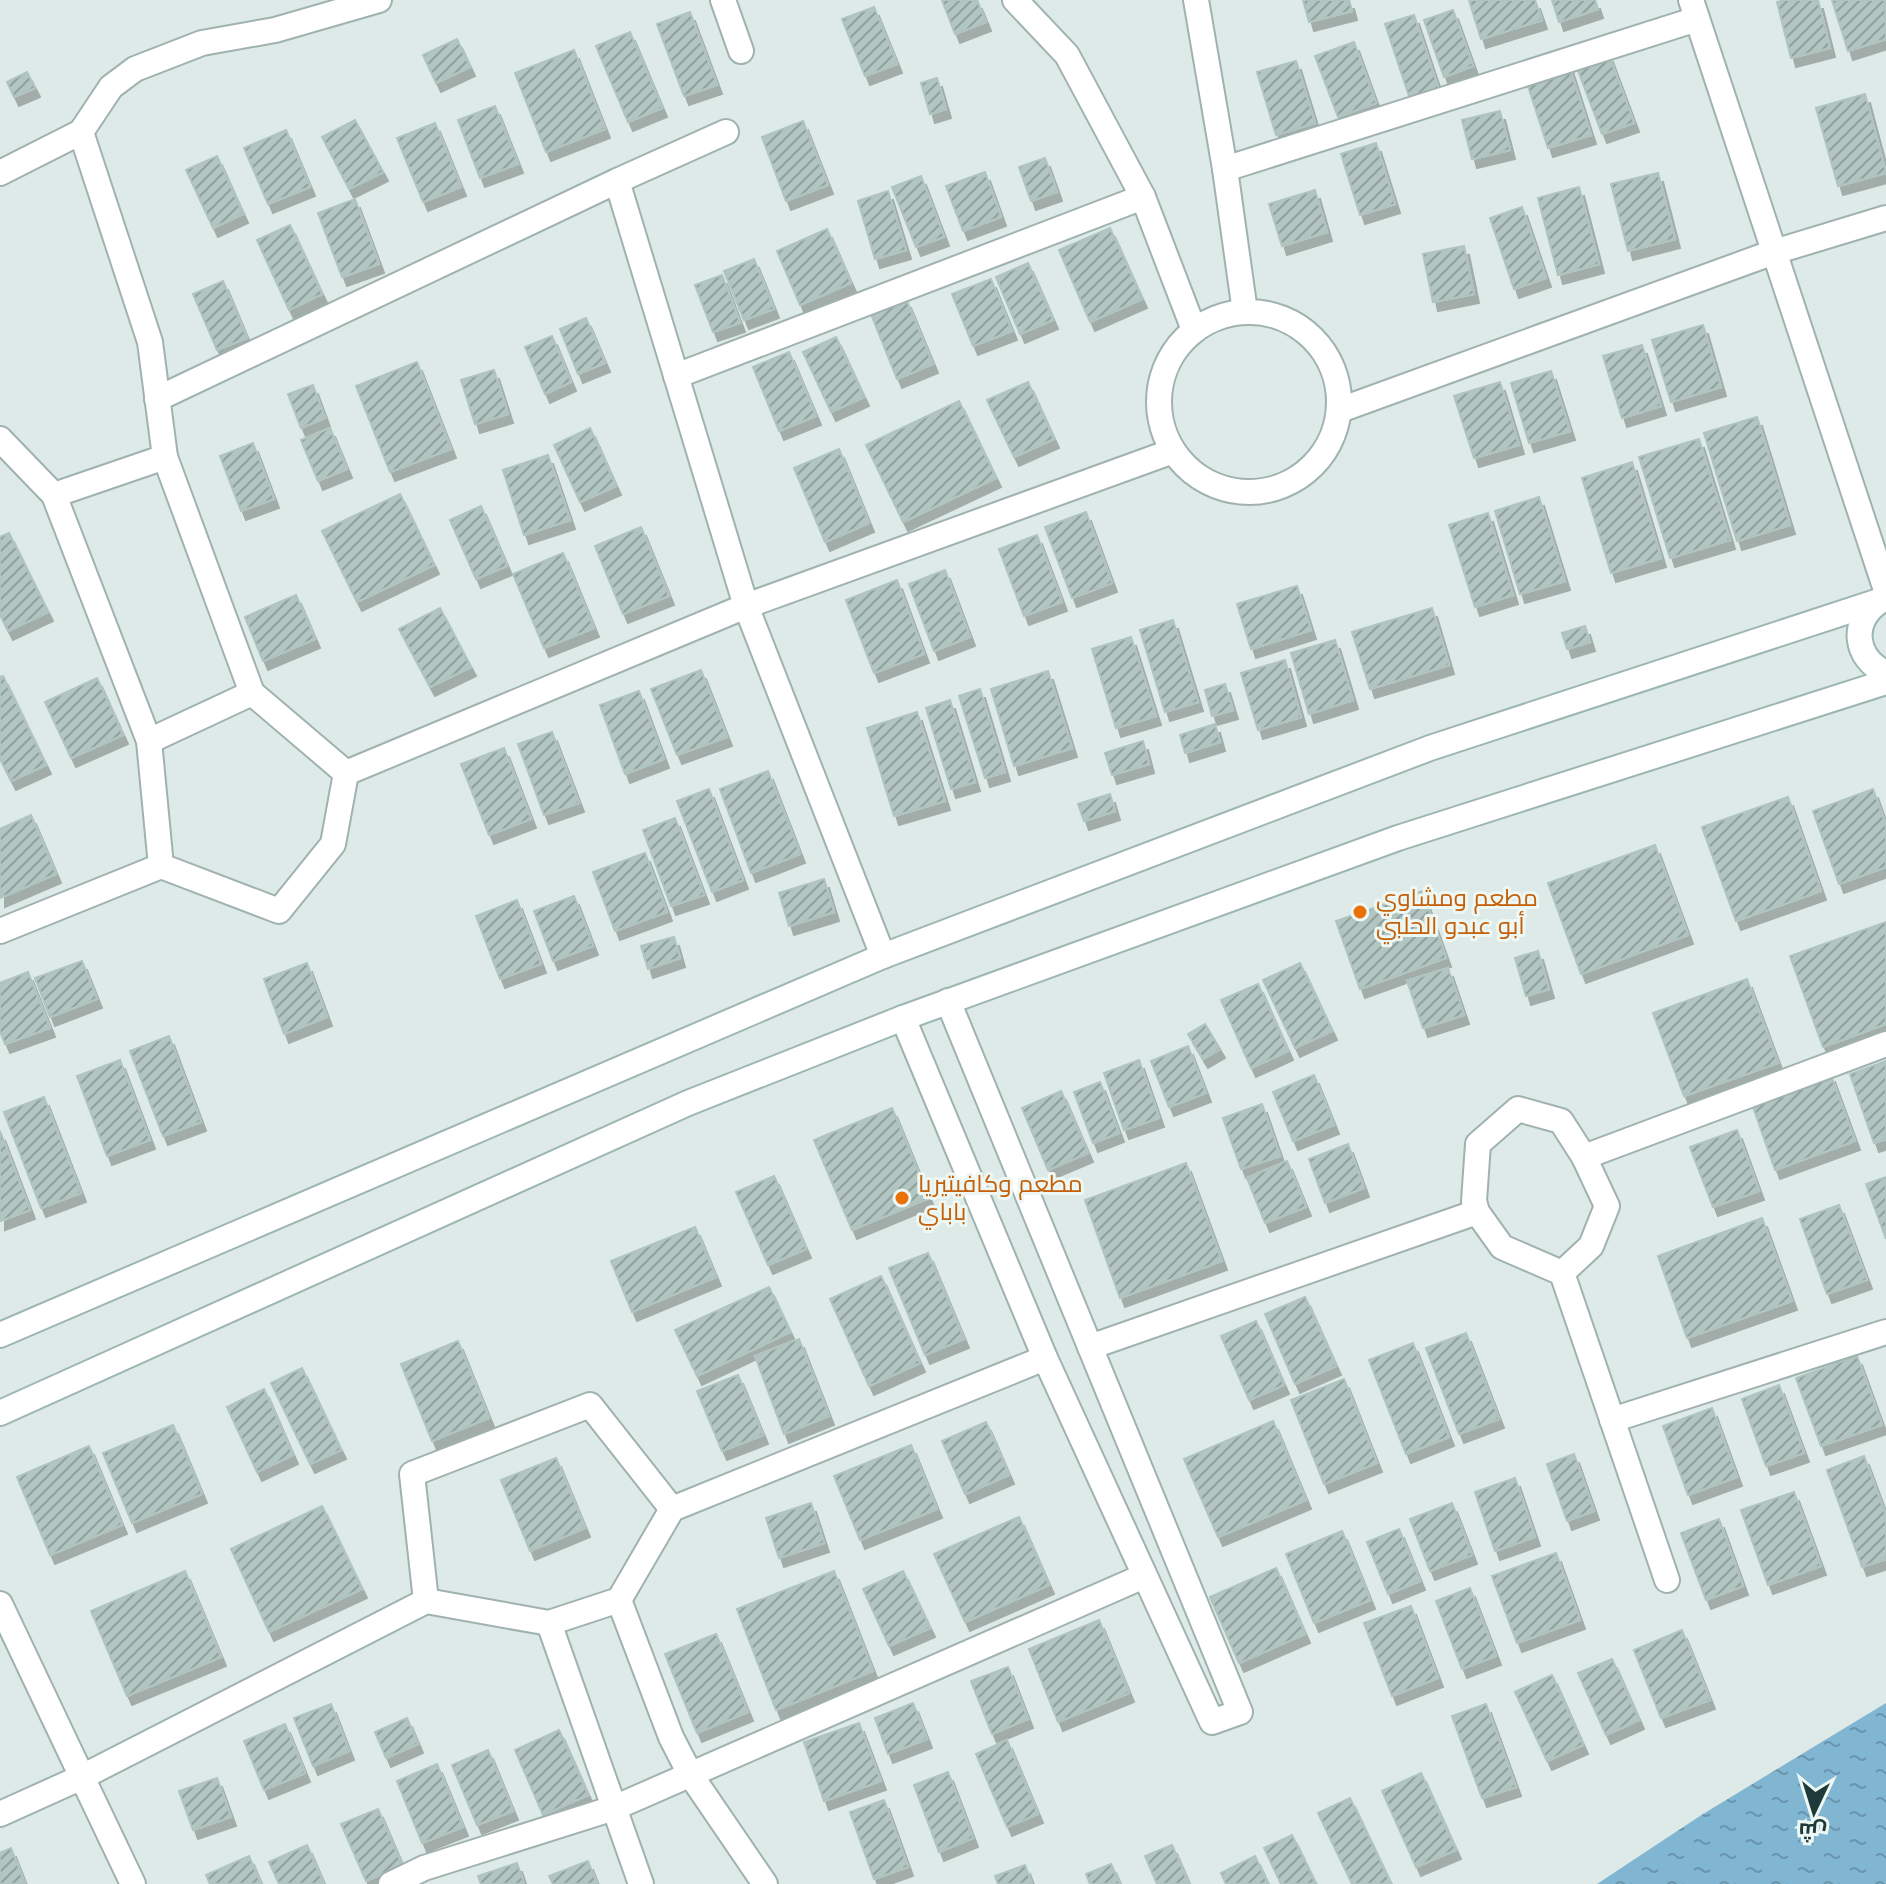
<svg xmlns="http://www.w3.org/2000/svg" width="1886" height="1884" font-family="Arial,Cairo,sans-serif">
<defs>
<pattern id="water-ripples" width="26" height="14" patternUnits="userSpaceOnUse" patternTransform="scale(2)"><rect width="26" height="14" fill="#81b6d3"/><path d="M2 4q2-2 4 0t4 0M15 11q2-2 4 0t4 0" fill="none" stroke="#6995ac"/></pattern>
<pattern id="building-hatch" width="6" height="6" patternUnits="userSpaceOnUse" patternTransform="scale(2)"><rect width="6" height="6" fill="#b2c5c0"/><path d="M-1 1l2-2M0 6l6-6M5 7l2-2" fill="none" stroke="#90a19d"/></pattern>
<filter id="shadow"><feDropShadow dx="5" dy="9" stdDeviation="0" flood-color="#0004"/></filter>
</defs>
<rect width="100%" height="100%" fill="#ddeae7"/>
<path fill="url(#water-ripples)" d="M1886,1703v181h-289l106,-70z"/>
<g fill="url(#building-hatch)" stroke="#afc4bf" stroke-width="2" filter="url(#shadow)">
<path d="M942,0h35l9,22 -31,12z"/>
<path d="M1303,0h46l3,11 -43,11z"/>
<path d="M1469,0h66l7,20 -61,19z"/>
<path d="M1552,0h43l3,9 -39,13z"/>
<path d="M1786,0h32l12,48 -39,10 -14,-56z"/>
<path d="M1832,0h53l1,39 -38,12z"/>
<path d="M874,7l23,57 -32,12 -23,-57z"/>
<path d="M1453,10l20,56 -29,11 -20,-57z"/>
<path d="M690,12l27,73 -33,11 -27,-72z"/>
<path d="M1414,15l26,78 -29,9 -26,-78z"/>
<path d="M630,32l32,76 -34,14 -32,-76z"/>
<path d="M457,39l13,28 -34,16 -13,-28z"/>
<path d="M1354,42l22,61 -38,14 -23,-61z"/>
<path d="M574,50l31,79 -59,23 -31,-79z"/>
<path d="M1608,53l26,70 -32,11 -26,-69z"/>
<path d="M1296,61l19,62 -39,12 -19,-63z"/>
<path d="M1568,63l23,72 -43,13 -23,-71z"/>
<path d="M27,72l8,16 -21,9 -7,-15z"/>
<path d="M937,78l9,31 -16,5 -9,-31z"/>
<path d="M1865,94l21,79 -48,13 -22,-78z"/>
<path d="M495,106l23,58 -38,14 -22,-58z"/>
<path d="M1500,111l10,39 -38,9 -10,-39z"/>
<path d="M355,120l28,52 -34,17 -27,-52z"/>
<path d="M803,121l25,64 -42,16 -24,-64z"/>
<path d="M435,123l26,64 -38,15 -26,-64z"/>
<path d="M286,130l24,57 -42,17 -24,-56z"/>
<path d="M1376,143l19,61 -35,11 -19,-61z"/>
<path d="M217,156l26,58 -30,14 -27,-58z"/>
<path d="M1045,158l12,34 -26,9 -12,-34z"/>
<path d="M985,172l16,45 -38,14 -17,-45z"/>
<path d="M1658,173l17,66 -47,12 -17,-67z"/>
<path d="M921,176l23,61 -28,10 -24,-60z"/>
<path d="M1579,187l20,77 -41,11 -20,-77z"/>
<path d="M1315,190l12,42 -45,14 -13,-42z"/>
<path d="M888,191l18,59 -31,9 -17,-58z"/>
<path d="M355,199l24,65 -37,13 -24,-64z"/>
<path d="M1522,207l24,71 -32,11 -24,-71z"/>
<path d="M290,225l32,69 -33,16 -32,-70z"/>
<path d="M1110,228l32,71 -52,23 -31,-72z"/>
<path d="M827,229l24,54 -51,22 -23,-54z"/>
<path d="M1464,246l10,48 -41,8 -10,-48z"/>
<path d="M754,259l20,50 -30,11 -20,-49z"/>
<path d="M1028,263l25,57 -33,14 -24,-57z"/>
<path d="M722,275l18,48 -27,9 -18,-47z"/>
<path d="M991,279l21,52 -39,15 -21,-52z"/>
<path d="M223,281l24,57 -30,12 -24,-56z"/>
<path d="M906,299l27,65 -36,15 -26,-65z"/>
<path d="M586,318l19,45 -27,11 -18,-45z"/>
<path d="M1703,325l18,62 -50,15 -19,-62z"/>
<path d="M552,336l19,46 -26,12 -20,-47z"/>
<path d="M836,337l28,60 -33,15 -28,-60z"/>
<path d="M1642,345l19,61 -39,12 -19,-62z"/>
<path d="M789,352l27,64 -37,15 -26,-64z"/>
<path d="M417,362l34,87 -61,23 -34,-86z"/>
<path d="M494,370l14,44 -33,10 -14,-44z"/>
<path d="M1551,371l19,60 -41,12 -18,-60z"/>
<path d="M1028,382l26,57 -40,18 -27,-57z"/>
<path d="M1500,382l19,63 -45,13 -20,-62z"/>
<path d="M313,385l12,33 -24,10 -13,-34z"/>
<path d="M959,401l37,77 -93,44 -37,-77z"/>
<path d="M1757,417l33,108 -53,16 -33,-108z"/>
<path d="M330,428l17,41 -29,12 -17,-41z"/>
<path d="M590,428l26,58 -36,16 -26,-57z"/>
<path d="M1699,439l31,101 -60,18 -31,-101z"/>
<path d="M253,443l21,56 -33,12 -21,-55z"/>
<path d="M839,449l30,74 -44,19 -31,-74z"/>
<path d="M548,455l22,65 -46,15 -21,-65z"/>
<path d="M1632,462l29,96 -50,15 -29,-95z"/>
<path d="M400,494l34,71 -77,37 -35,-71z"/>
<path d="M1539,497l26,84 -45,13 -25,-83z"/>
<path d="M481,506l26,60 -31,13 -26,-59z"/>
<path d="M1086,512l26,71 -40,15 -27,-71z"/>
<path d="M1488,513l25,82 -38,12 -26,-82z"/>
<path d="M641,527l28,69 -46,18 -28,-68z"/>
<path d="M9,533l39,79 -40,19 -8,-16v-78z"/>
<path d="M1037,535l25,67 -38,14 -25,-67z"/>
<path d="M563,553l31,75 -50,20 -31,-74z"/>
<path d="M945,570l25,67 -36,14 -25,-67z"/>
<path d="M897,580l27,74 -50,19 -28,-73z"/>
<path d="M1297,586l14,44 -60,19 -14,-45z"/>
<path d="M296,595l19,44 -52,22 -18,-44z"/>
<path d="M440,608l31,59 -41,20 -31,-58z"/>
<path d="M1432,608l17,57 -79,24 -18,-57z"/>
<path d="M1173,620l25,82 -33,10 -25,-82z"/>
<path d="M1585,626l5,16 -23,7 -5,-16z"/>
<path d="M1131,637l25,79 -40,12 -24,-79z"/>
<path d="M1335,640l18,60 -44,14 -18,-61z"/>
<path d="M1285,660l16,57 -43,13 -17,-57z"/>
<path d="M701,670l26,67 -50,18 -26,-66z"/>
<path d="M1048,671l24,77 -58,18 -23,-77z"/>
<path d="M3,676l43,89 -35,16 -11,-22v-82z"/>
<path d="M97,678l26,57 -52,23 -26,-56z"/>
<path d="M1225,684l8,26 -21,6 -7,-26z"/>
<path d="M980,689l25,83 -20,6 -26,-82z"/>
<path d="M639,691l25,68 -39,15 -25,-69z"/>
<path d="M950,700l25,82 -24,7 -25,-81z"/>
<path d="M917,712l28,89 -51,15 -27,-88z"/>
<path d="M1215,724l5,18 -35,11 -5,-18z"/>
<path d="M552,732l27,71 -35,12 -26,-71z"/>
<path d="M1143,741l6,23 -37,11 -7,-22z"/>
<path d="M504,748l27,71 -42,16 -28,-71z"/>
<path d="M768,771l32,83 -49,19 -31,-84z"/>
<path d="M709,789l34,91 -31,12 -35,-91z"/>
<path d="M1873,789l13,36v42l-47,17 -26,-73z"/>
<path d="M1110,794l5,17 -31,10 -6,-17z"/>
<path d="M1788,797l33,94 -85,30 -34,-94z"/>
<path d="M31,815l25,59 -56,24v-69z"/>
<path d="M675,818l29,77 -33,11 -28,-76z"/>
<path d="M1655,845l33,90 -107,39 -33,-91z"/>
<path d="M645,853l22,59 -52,19 -22,-59z"/>
<path d="M824,879l10,33 -45,14 -10,-33z"/>
<path d="M1422,891l24,67 -86,31 -24,-68z"/>
<path d="M574,896l19,50 -40,15 -19,-50z"/>
<path d="M517,900l24,64 -41,15 -24,-63z"/>
<path d="M1886,922v102l-63,23 -33,-91z"/>
<path d="M674,937l6,21 -32,11 -7,-23z"/>
<path d="M1538,951l11,38 -23,7 -11,-38z"/>
<path d="M82,961l15,38 -47,18 -15,-39z"/>
<path d="M307,963l20,54 -43,17 -20,-55z"/>
<path d="M1300,963l32,68 -37,17 -32,-68z"/>
<path d="M1448,968l16,47 -41,13 -16,-47z"/>
<path d="M28,972l22,56 -45,16 -5,-13v-48z"/>
<path d="M1747,979l31,84 -94,33 -31,-83z"/>
<path d="M1258,984l30,67 -37,17 -30,-68z"/>
<path d="M1205,1024l15,25 -17,10 -15,-25z"/>
<path d="M169,1036l32,86 -38,14 -33,-85z"/>
<path d="M1188,1046l18,47 -37,14 -18,-46z"/>
<path d="M120,1060l30,80 -43,16 -30,-80z"/>
<path d="M1139,1060l20,58 -35,12 -20,-57z"/>
<path d="M1886,1061v78l-12,4 -24,-69z"/>
<path d="M1830,1073l25,68 -80,29 -24,-69z"/>
<path d="M1314,1075l20,50 -41,16 -20,-49z"/>
<path d="M1100,1082l19,51 -26,10 -19,-51z"/>
<path d="M1061,1091l27,62 -40,17 -26,-62z"/>
<path d="M44,1097l37,96 -40,15 -37,-96z"/>
<path d="M1262,1104l18,52 -39,13 -18,-51z"/>
<path d="M892,1108l37,90 -77,32 -38,-90z"/>
<path d="M1737,1130l22,61 -46,16 -23,-60z"/>
<path d="M0,1131l30,79 -30,11z"/>
<path d="M1348,1144l16,44 -39,15 -16,-44z"/>
<path d="M1287,1161l19,46 -41,16 -18,-45z"/>
<path d="M1186,1163l36,98 -102,37 -35,-98z"/>
<path d="M774,1176l32,73 -38,16 -32,-73z"/>
<path d="M1886,1177v62l-20,-55z"/>
<path d="M1839,1205l28,75 -40,14 -27,-75z"/>
<path d="M1762,1218l30,83 -105,37 -29,-82z"/>
<path d="M695,1227l21,50 -84,35 -21,-51z"/>
<path d="M928,1253l36,86 -39,16 -36,-87z"/>
<path d="M881,1276l39,87 -51,23 -39,-87z"/>
<path d="M769,1287l21,45 -93,44 -22,-46z"/>
<path d="M1305,1297l31,69 -41,18 -30,-70z"/>
<path d="M1256,1321l28,64 -35,15 -28,-64z"/>
<path d="M1466,1333l33,86 -40,15 -33,-86z"/>
<path d="M799,1339l30,77 -45,18 -29,-78z"/>
<path d="M458,1341l31,77 -57,23 -31,-77z"/>
<path d="M1413,1343l36,94 -43,17 -37,-94z"/>
<path d="M1857,1356l25,69 -61,21 -25,-68z"/>
<path d="M302,1368l39,82 -31,14 -39,-81z"/>
<path d="M738,1375l25,60 -41,16 -25,-60z"/>
<path d="M1344,1379l33,84 -53,21 -33,-84z"/>
<path d="M1779,1385l25,68 -38,13 -24,-67z"/>
<path d="M264,1389l29,66 -36,17 -30,-65z"/>
<path d="M1712,1408l25,69 -49,18 -25,-69z"/>
<path d="M1273,1421l33,79 -88,37 -34,-78z"/>
<path d="M986,1422l23,53 -44,19 -23,-53z"/>
<path d="M173,1425l29,69 -70,29 -29,-70z"/>
<path d="M911,1445l26,64 -77,31 -26,-64z"/>
<path d="M89,1446l33,79 -72,30 -33,-78z"/>
<path d="M1574,1454l20,57 -27,10 -20,-57z"/>
<path d="M1864,1456l22,60v43l-24,8 -35,-97z"/>
<path d="M556,1458l29,70 -55,23 -29,-71z"/>
<path d="M1515,1478l20,59 -40,14 -20,-59z"/>
<path d="M1794,1492l27,74 -53,19 -27,-75z"/>
<path d="M811,1503l13,40 -45,15 -13,-40z"/>
<path d="M1452,1503l20,52 -42,16 -20,-52z"/>
<path d="M322,1506l40,83 -93,43 -38,-83z"/>
<path d="M1019,1517l30,68 -84,37 -31,-68z"/>
<path d="M1719,1519l24,67 -37,14 -25,-67z"/>
<path d="M1399,1529l21,52 -32,13 -21,-52z"/>
<path d="M1342,1531l28,69 -56,23 -28,-69z"/>
<path d="M1556,1553l24,67 -63,23 -25,-67z"/>
<path d="M1276,1568l29,66 -66,29 -29,-66z"/>
<path d="M185,1571l36,86 -94,39 -36,-85z"/>
<path d="M834,1571l39,100 -97,39 -39,-101z"/>
<path d="M903,1571l27,57 -41,18 -26,-57z"/>
<path d="M1470,1588l26,68 -34,13 -26,-68z"/>
<path d="M1411,1606l27,72 -46,18 -28,-73z"/>
<path d="M1099,1620l30,73 -71,29 -29,-73z"/>
<path d="M1682,1630l28,70 -49,18 -27,-68z"/>
<path d="M716,1634l32,78 -51,21 -32,-79z"/>
<path d="M1612,1659l27,61 -33,15 -28,-62z"/>
<path d="M1008,1667l20,52 -36,15 -21,-53z"/>
<path d="M1552,1675l31,70 -36,16 -32,-69z"/>
<path d="M913,1703l14,36 -39,15 -13,-36z"/>
<path d="M331,1704l18,47 -36,15 -19,-48z"/>
<path d="M1486,1704l30,83 -34,11 -30,-82z"/>
<path d="M407,1718l11,26 -32,14 -11,-26z"/>
<path d="M859,1723l22,58 -57,20 -20,-59z"/>
<path d="M285,1724l20,49 -41,17 -20,-49z"/>
<path d="M559,1730l29,65 -45,20 -28,-65z"/>
<path d="M1007,1740l31,74 -31,13 -31,-73z"/>
<path d="M488,1750l25,61 -36,14 -25,-60z"/>
<path d="M437,1764l26,63 -41,16 -25,-62z"/>
<path d="M948,1772l25,66 -34,14 -25,-67z"/>
<path d="M1421,1773l35,77 -40,17 -34,-76z"/>
<path d="M217,1778l14,39 -38,13 -14,-39z"/>
<path d="M1350,1798l41,86h-39l-34,-71z"/>
<path d="M884,1800l24,67 -34,12 -24,-67z"/>
<path d="M378,1809l24,56 -36,16 -25,-57z"/>
<path d="M1292,1835l24,49h-35l-17,-36z"/>
<path d="M307,1845l17,39h-45l-10,-22z"/>
<path d="M1172,1845l17,39h-32l-12,-28z"/>
<path d="M11,1848l14,36h-25v-31z"/>
<path d="M249,1856l12,28h-51l-4,-9z"/>
<path d="M1255,1856l13,28h-42l-5,-11z"/>
<path d="M588,1861l9,23h-44l-4,-8z"/>
<path d="M517,1863l7,21h-43l-3,-8z"/>
<path d="M1111,1864l9,20h-30l-4,-10z"/>
<path d="M1025,1865l7,19h-34l-3,-8z"/>
</g>
<g fill="none" stroke-linecap="round" stroke-linejoin="round">
<defs>
<g id="minor">
<path d="M723,0l18,51"/>
<path d="M1015,0l52,55 76,142 51,133"/>
<path d="M1196,0l29,169 20,143"/>
<path d="M1691,0l195,590"/>
<path d="M81,132l30,-45 24,-18 67,-26 73,-13 104,-30"/>
<path d="M726,132l-109,49 129,425 137,350"/>
<path d="M1225,169l472,-150"/>
<path d="M0,173l81,-41 69,210 15,115 87,236 94,80"/>
<circle cx="1249" cy="402" r="90"/>
<path d="M676,376l467,-179"/>
<path d="M157,399l460,-218"/>
<path d="M1340,410l434,-158 112,-34"/>
<path d="M0,439l54,56 95,246 12,125 118,45 54,-67 13,-71"/>
<path d="M54,495l111,-38"/>
<path d="M149,741l103,-48"/>
<path d="M346,773l400,-167 427,-155"/>
<path d="M0,931l161,-65"/>
<path d="M903,1018l142,340"/>
<path d="M1584,1157l302,-113"/>
<path d="M1562,1273l29,-27 16,-40 -23,-49 -23,-36 -43,-12 -40,35 -4,57 3,11 25,35 60,26 105,307"/>
<path d="M1090,1347l387,-135"/>
<path d="M1612,1420l274,-88"/>
<path d="M619,1600l52,137 19,37 75,110"/>
<path d="M426,1601l-14,-127 178,-69 82,104"/>
<path d="M0,1604l82,173 344,-176 123,22 70,-23 53,-91 373,-151 167,364 28,-10 -292,-711"/>
<path d="M549,1623l92,261"/>
<path d="M0,1814l82,-37 51,107"/>
<path d="M391,1884l33,-16 190,-60 530,-232"/>
</g>
<g id="secondary">
<path d="M1880,601c-30,20 -26,57 6,72"/>
<path d="M0,1335l883,-379 547,-208 452,-148"/>
<path d="M0,1413l688,-310 215,-85 495,-180 488,-156"/>
</g>
</defs>
<use href="#minor" stroke="#a0b2af" stroke-width="28"/>
<use href="#secondary" stroke="#9cb6b2" stroke-width="28"/>
<use href="#minor" stroke="#fff" stroke-width="24"/>
<use href="#secondary" stroke="#fff" stroke-width="24"/>
</g>
<g fill="#e8710a" stroke="#edf7f4" stroke-width="3">
<circle cx="1360" cy="912" r="8"/>
<circle cx="902" cy="1198" r="8"/>
</g>
<g text-anchor="middle" stroke-width="6" stroke-linejoin="round" paint-order="stroke">
<g font-size="24" fill="#c56008" stroke="#edf7f4" text-anchor="start">
<text x="1376" y="906">مطعم ومشاوي<tspan x="1376" dy="28">أبو عبدو الحلبي</tspan></text>
<text x="918" y="1192">مطعم وكافيتيريا<tspan x="918" dy="28">باباي</tspan></text>
</g>
</g>
<g transform="translate(1814 1812) rotate(184)" stroke="#edf7f4" stroke-width="6" paint-order="stroke">
<path d="M0-6L14 30L0 20L-14 30Z" fill="#1e3a38"/>
<text y="-12" font-size="22" font-weight="bold" text-anchor="middle" fill="#1e3a38">ش</text>
</g>
</svg>
